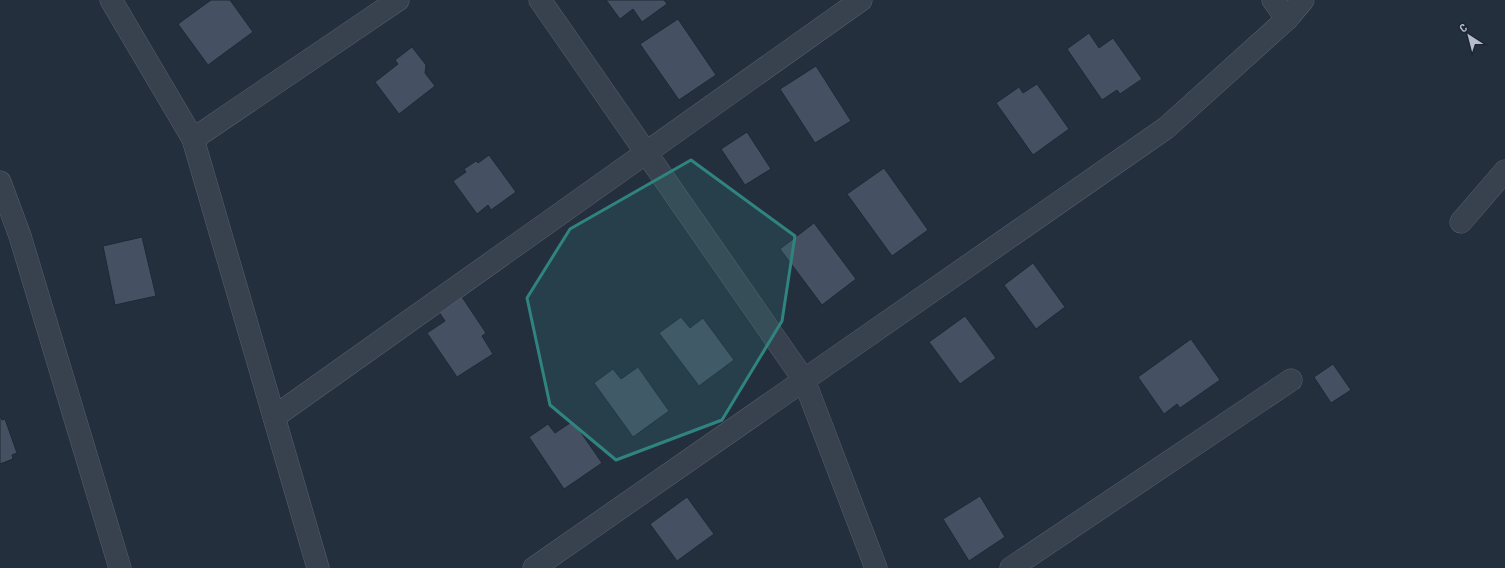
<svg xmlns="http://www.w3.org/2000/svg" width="1505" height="568" font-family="'Roboto Condensed',sans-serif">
<rect width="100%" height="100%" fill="#242f3e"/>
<g fill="#455162" stroke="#1f2835">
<path d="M211,0h19l23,32 -45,33 -30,-41z"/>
<path d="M606,0h58l3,4 -25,18 -9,-13 -13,10z"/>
<path d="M678,19l38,56 -37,25 -39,-56z"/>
<path d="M1089,33l10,15 14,-10 29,41 -22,15 -3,-4 -15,10 -35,-51z"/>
<path d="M412,47l14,18 -1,8 10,13 -36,28 -24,-32 23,-18 -3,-4z"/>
<path d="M816,66l35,55 -36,22 -35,-54z"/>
<path d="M1037,84l32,45 -36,26 -37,-52 23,-16 4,6z"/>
<path d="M747,132l24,37 -26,16 -24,-36z"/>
<path d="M489,155l27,37 -25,18 -3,-5 -11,9 -24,-33 13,-9 -2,-3 12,-8 2,2z"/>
<path d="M884,168l44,62 -36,26 -45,-62z"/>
<path d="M814,223l42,56 -34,26 -42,-56z"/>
<path d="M142,237l14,59 -41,9 -12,-59z"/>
<path d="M1033,263l32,44 -29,22 -32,-44z"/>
<path d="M460,294l26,39 -4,3 11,18 -36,23 -30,-44 18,-12 -8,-12z"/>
<path d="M965,316l31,42 -36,26 -31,-42z"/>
<path d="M681,317l9,11 13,-10 31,42 -35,26 -40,-53z"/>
<path d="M1191,339l29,41 -40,28 -3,-4 -13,10 -26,-37z"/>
<path d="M1333,364l18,26 -20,13 -17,-26z"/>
<path d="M638,367l31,44 -36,26 -39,-54 19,-14 8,10z"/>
<path d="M0,416l2,4 3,-1 12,34 -5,2 1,4 -13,5z"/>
<path d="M573,421l29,42 -38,26 -35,-52 19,-13 7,9z"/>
<path d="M980,496l25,41 -36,24 -26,-42z"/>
<path d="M687,497l27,37 -37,27 -27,-37z"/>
</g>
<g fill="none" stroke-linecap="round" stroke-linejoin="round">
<defs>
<g id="minor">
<path d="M111,0l82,139 125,429"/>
<path d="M540,0l264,380 72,188"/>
<path d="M1287,19l16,-19"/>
<path d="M193,139l205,-139"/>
<path d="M1461,222l44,-51"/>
<path d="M274,417l587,-417"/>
<path d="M534,568l632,-440 121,-109 -14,-19"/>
<path d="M1011,568l280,-188"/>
</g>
<path id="tertiary" d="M0,182l20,54 100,332"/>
</defs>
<use href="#minor" stroke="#565f6c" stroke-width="23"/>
<use href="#tertiary" stroke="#565f6c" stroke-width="23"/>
<use href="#minor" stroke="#38414e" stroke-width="22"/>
<use href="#tertiary" stroke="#38414e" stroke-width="22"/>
</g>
<path fill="#308480" fill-opacity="0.2" stroke="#308480" stroke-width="3" stroke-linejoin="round" d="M691,160l104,76 -13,85 -60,99 -106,40 -66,-55 -23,-107 43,-69z"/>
<g transform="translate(1469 36) rotate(324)" stroke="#1d2633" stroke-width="3" paint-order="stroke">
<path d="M0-3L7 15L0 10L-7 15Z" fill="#b4bcc9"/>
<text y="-6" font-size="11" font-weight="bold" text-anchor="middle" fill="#b4bcc9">С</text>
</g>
</svg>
